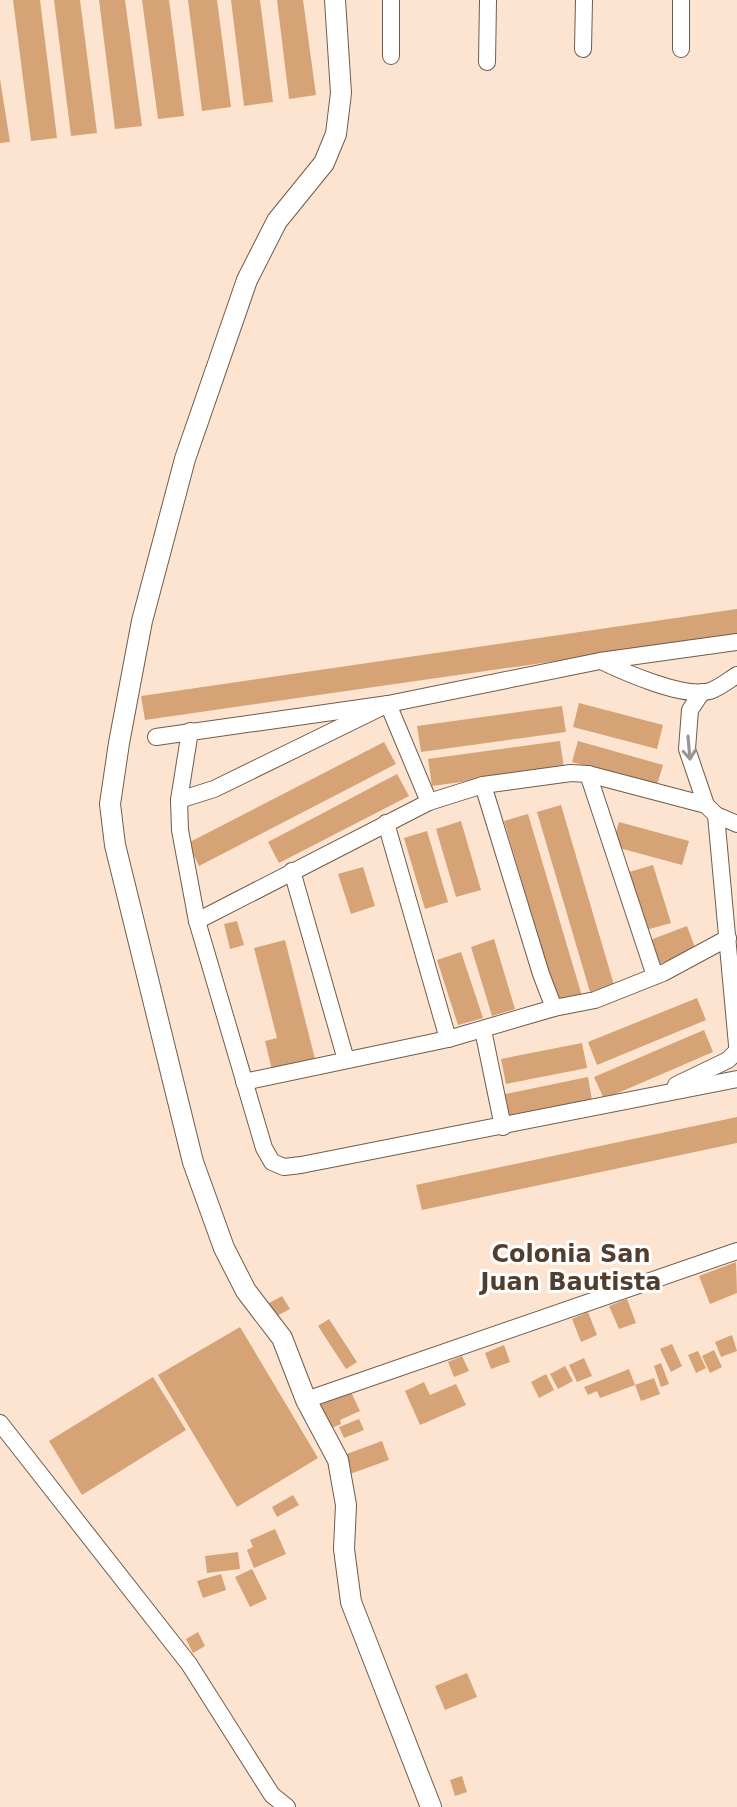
<svg xmlns="http://www.w3.org/2000/svg" width="737" height="1807" font-family="'DejaVu Sans',sans-serif">
<rect width="100%" height="100%" fill="#fce4d0"/>
<g fill="#d6a376">
<path d="M13,0h27l17,138 -26,3z"/>
<path d="M54,0h26l17,133 -26,3z"/>
<path d="M99,0h26l17,126 -27,3z"/>
<path d="M142,0h27l15,116 -26,3z"/>
<path d="M188,0h29l14,107 -29,4z"/>
<path d="M231,0h29l13,102 -29,4z"/>
<path d="M277,0h26l13,95 -27,4z"/>
<path d="M0,79l10,63 -10,1z"/>
<path d="M737,609v26l-592,85 -4,-24z"/>
<path d="M579,703l84,22 -6,24 -84,-22z"/>
<path d="M562,706l4,26 -145,20 -4,-26z"/>
<path d="M560,741l4,27 -132,18 -4,-27z"/>
<path d="M578,741l85,24 -6,20 -85,-23z"/>
<path d="M384,742l12,22 -197,102 -11,-23z"/>
<path d="M397,774l12,22 -130,67 -11,-21z"/>
<path d="M561,805l53,180 -24,7 -53,-180z"/>
<path d="M528,814l54,182 -24,7 -54,-182z"/>
<path d="M461,821l20,69 -25,7 -20,-68z"/>
<path d="M619,822l70,19 -7,24 -70,-19z"/>
<path d="M427,831l21,71 -23,7 -21,-71z"/>
<path d="M653,865l18,58 -25,7 -17,-58z"/>
<path d="M363,867l12,39 -24,8 -13,-40z"/>
<path d="M237,921l7,24 -14,4 -6,-25z"/>
<path d="M687,926l9,24 -43,16 -8,-24z"/>
<path d="M494,939l21,70 -23,7 -21,-69z"/>
<path d="M285,940l30,119 -43,11 -7,-29 12,-3 -23,-90z"/>
<path d="M461,952l22,66 -25,7 -21,-65z"/>
<path d="M697,998l9,22 -109,45 -9,-23z"/>
<path d="M704,1030l9,22 -109,47 -10,-22z"/>
<path d="M582,1043l5,25 -81,16 -5,-25z"/>
<path d="M588,1077l4,23 -83,17 -4,-23z"/>
<path d="M737,1117v26l-315,67 -6,-25z"/>
<path d="M736,1262l1,31 -27,11 -11,-28z"/>
<path d="M282,1296l8,13 -21,11 -7,-13z"/>
<path d="M627,1299l9,24 -17,6 -10,-23z"/>
<path d="M588,1312l9,23 -16,7 -9,-23z"/>
<path d="M329,1319l28,43 -11,7 -28,-43z"/>
<path d="M240,1327l78,131 -81,49 -79,-132z"/>
<path d="M732,1335l5,16 -16,6 -6,-15z"/>
<path d="M672,1344l10,22 -11,6 -11,-23z"/>
<path d="M504,1345l6,17 -19,7 -6,-16z"/>
<path d="M714,1350l8,17 -12,6 -8,-17z"/>
<path d="M698,1351l8,17 -10,5 -8,-18z"/>
<path d="M462,1356l7,15 -15,6 -6,-15z"/>
<path d="M584,1358l8,18 -15,6 -8,-17z"/>
<path d="M661,1363l8,21 -8,3 -7,-21z"/>
<path d="M565,1366l8,15 -15,8 -8,-15z"/>
<path d="M629,1369l6,16 -35,13 -3,-7 -9,4 -4,-8z"/>
<path d="M546,1374l8,16 -15,8 -8,-16z"/>
<path d="M153,1377l33,53 -104,65 -33,-54z"/>
<path d="M654,1378l6,16 -19,7 -6,-16z"/>
<path d="M424,1382l6,13 26,-11 10,21 -46,20 -15,-34z"/>
<path d="M351,1392l9,19 -20,9 1,4 -14,6 -10,-24z"/>
<path d="M359,1419l5,11 -20,8 -5,-11z"/>
<path d="M382,1441l7,19 -39,14 -6,-19z"/>
<path d="M293,1495l6,10 -22,12 -5,-10z"/>
<path d="M275,1529l11,25 -32,14 -7,-18 6,-3 -3,-7z"/>
<path d="M238,1552l2,17 -33,4 -2,-17z"/>
<path d="M252,1569l15,30 -17,8 -15,-30z"/>
<path d="M221,1574l5,16 -23,8 -6,-17z"/>
<path d="M198,1632l7,14 -12,7 -7,-14z"/>
<path d="M467,1673l10,24 -32,13 -10,-24z"/>
<path d="M462,1776l5,16 -12,4 -5,-16z"/>
</g>
<g fill="none" stroke-linecap="round" stroke-linejoin="round">
<defs>
<g id="minor">
<path d="M391,0v56"/>
<path d="M583,49l1,-49"/>
<path d="M681,49v-49"/>
<path d="M487,62l1,-62"/>
<path d="M601,661c23,11 84,38 109,30 9,-3 19,-11 27,-16"/>
<path d="M702,692l-12,18 -3,39 19,56 10,10 21,9"/>
<path d="M190,731l-11,69 1,30 17,91 67,227 8,14 12,5 17,-2 436,-86"/>
<path d="M156,737l232,-33 212,-43 137,-19"/>
<path d="M588,774l67,202"/>
<path d="M483,785l58,189 13,34"/>
<path d="M179,800l35,-11 174,-85 41,98"/>
<path d="M716,815l21,230"/>
<path d="M386,823l62,216"/>
<path d="M292,871l54,189"/>
<path d="M197,921l232,-119 54,-17 88,-12 17,1 118,31"/>
<path d="M483,1030l20,97"/>
<path d="M244,1082l204,-43 106,-31 41,-8 68,-27 65,-35"/>
<path d="M676,1085l52,-25 9,-9"/>
<path d="M306,1400l431,-149"/>
<path d="M0,1423l189,241 83,131 15,12"/>
</g>
<path id="tertiary" d="M335,0l6,93 -5,41 -12,29 -47,58 -30,59 -62,179 -43,162 -23,122 -9,61 5,41 78,317 31,86 22,43 36,47 24,62 32,60 8,45 -2,44 7,53 80,205"/>
</defs>
<use href="#minor" stroke="#705c4b" stroke-width="18"/>
<use href="#tertiary" stroke="#705c4b" stroke-width="22"/>
<use href="#minor" stroke="#fff" stroke-width="16"/>
<use href="#tertiary" stroke="#fff" stroke-width="20"/>
</g>
<defs><path id="oneway-shaft" d="M-6 0H5M1.5-3L5.5 0L1.5 3" fill="none" stroke-width="1.6" stroke-linecap="round" stroke-linejoin="round" transform="scale(2)"/></defs>
<use stroke="#999592" href="#oneway-shaft" transform="translate(689 748) rotate(85)"/>
<g text-anchor="middle" stroke-width="6" stroke-linejoin="round" paint-order="stroke">
<g font-size="24" font-weight="bold" fill="#513e2e" stroke="#fff">
<text x="571" y="1262">Colonia San<tspan x="571" dy="28">Juan Bautista</tspan></text>
</g>
</g>
</svg>
